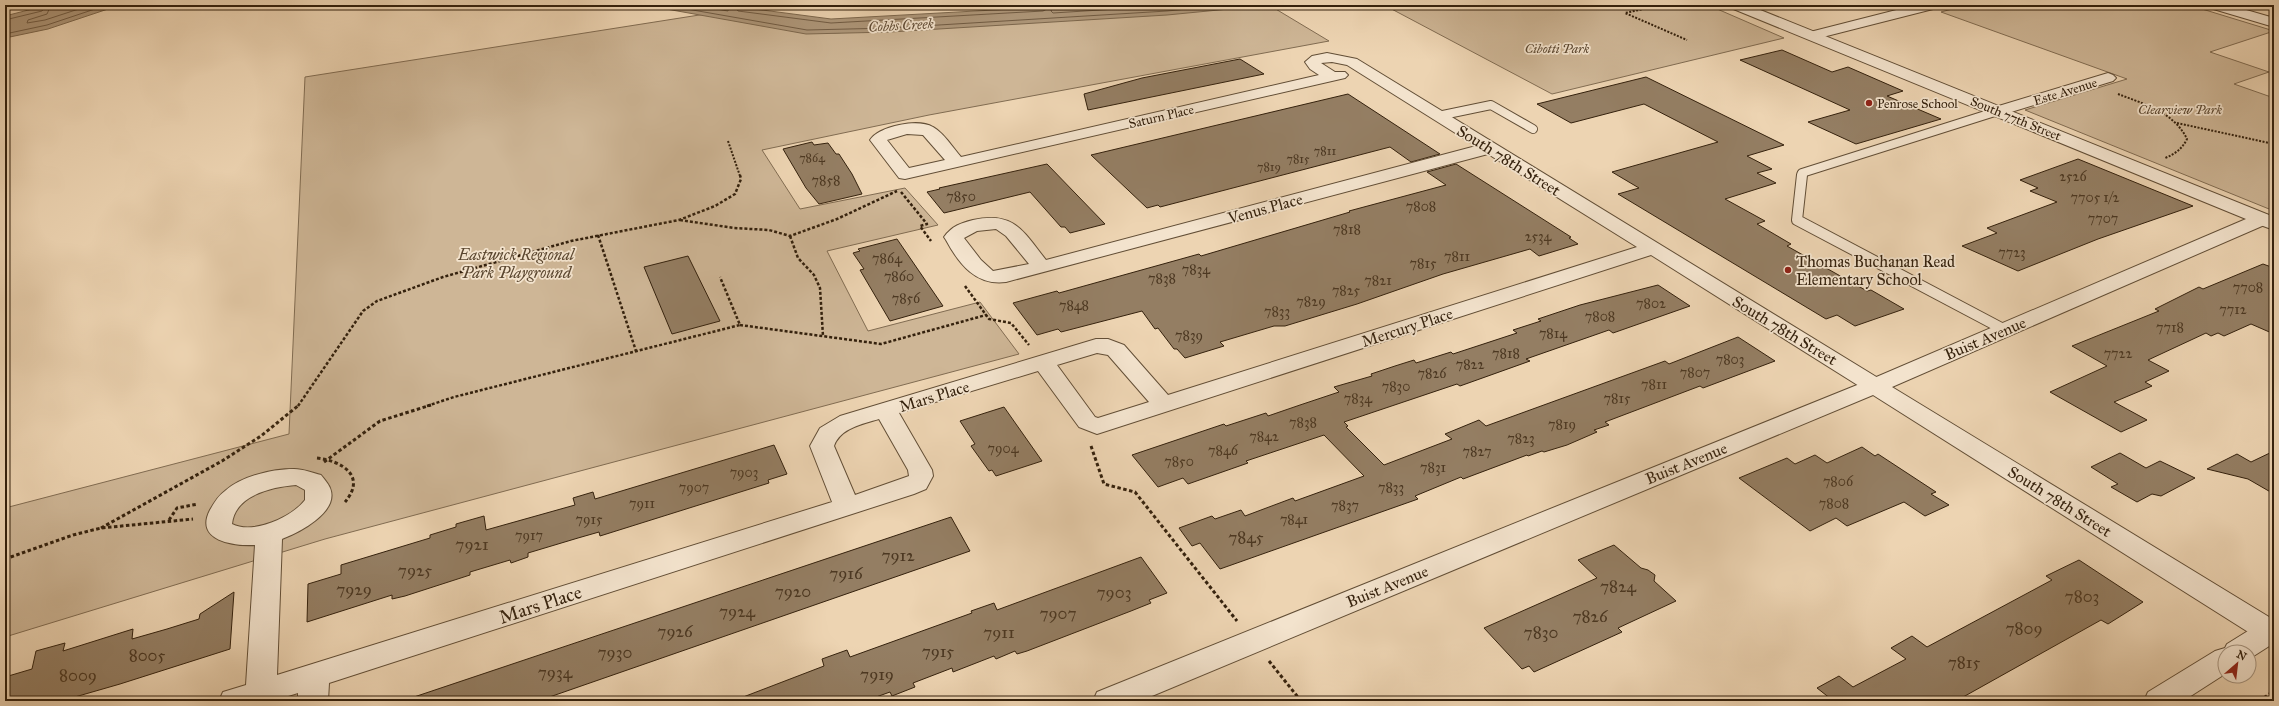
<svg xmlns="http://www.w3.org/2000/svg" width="2279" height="706" font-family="'IM FELL Great Primer',serif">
<rect width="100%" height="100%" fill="#edd4b2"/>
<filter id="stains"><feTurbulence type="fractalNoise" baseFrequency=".005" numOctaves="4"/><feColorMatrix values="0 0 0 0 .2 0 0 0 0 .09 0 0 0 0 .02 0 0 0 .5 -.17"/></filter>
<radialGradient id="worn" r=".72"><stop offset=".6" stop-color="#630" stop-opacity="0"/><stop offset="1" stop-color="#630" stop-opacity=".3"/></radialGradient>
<g fill="#ceb696" stroke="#816c52">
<path d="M1230,5h39l60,36 -400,74 -167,35 38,59 105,-21 33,37 -111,26 41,80 112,-29 39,52 -694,185 -320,98v-129l284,-74 16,-357 407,-64 122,20z"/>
<path d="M1384,5h324l76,33 -232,56z"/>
<path d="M1967,5h222l85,26 -64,21 59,20 -35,12 40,14v113l-249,-101 102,-31 -186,-67z"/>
</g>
<g fill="#ae977a" stroke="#7d684e">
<path d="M48,5h72l-72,24 -43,9v-22z"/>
<path d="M644,5h80l107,14 253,-14h164l-9,3 -72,7 -277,17 -84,2z"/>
</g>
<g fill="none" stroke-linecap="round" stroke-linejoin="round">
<g stroke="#715c44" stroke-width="1">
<path d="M51,5l-4,9 -19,6 -1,3 18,-3 46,-15"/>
<path d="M664,5l143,25 83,-2 277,-17 61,-6"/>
<path d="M693,5l35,6 1,-6"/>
<path d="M734,5l4,6 93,12 212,-12 4,-2 1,-4"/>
<path d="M1053,5l-2,6 2,2 126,-8"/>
<path d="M5,20l37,-9 4,-6"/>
<path d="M5,34l42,-9 60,-20"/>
</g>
</g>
<g fill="#947e63" stroke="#34210d">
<path d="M1782,50l50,22 16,-5 55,24 -16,5 54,23 -85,25 -48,-22 42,-12 -110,-50z"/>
<path d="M1240,59l24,15 -176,36 -4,-16 58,-16z"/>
<path d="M1646,77l138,68 -37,11 25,13 -15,4 19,10 -51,16 40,22 -8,3 34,20 -4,2 80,45 4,-1 33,19 -49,17 -18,-11 -11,4 -208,-125 21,-6 -27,-16 106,-30 -74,-38 -73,19 -34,-19z"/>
<path d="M1348,94l92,60 -29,8 -21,-15 -230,60 -2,-2 -11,3 -56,-53z"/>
<path d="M812,142l2,3 14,-2 8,11h3l13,20 10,20 -43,10 -13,-16 -23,-39z"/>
<path d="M2078,159l115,47 -95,33 -80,32 -56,-25 35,-13 -10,-5 70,-26 -27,-11 8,-3 -18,-8z"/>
<path d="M1047,164l58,60 -35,9 -5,-6h-4l-31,-35 -86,21 -17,-21 13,-3 -1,-1z"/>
<path d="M1456,164l115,73 -2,1 9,6 -39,12 -9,-7 -87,25 -86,30 -72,22h-11l-54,16 4,4 -39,12 -8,-9h-3l-16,-21 -3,1 -13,-18 -81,21 -3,-3 -21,6 -24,-32 44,-12 2,2 140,-39 2,2 149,-44 -1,-1 97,-26 -19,-13z"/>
<path d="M897,239l46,67 -53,15 -30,-51 4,-1 -11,-16 7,-2 -2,-2z"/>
<path d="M688,256l32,65 -48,13 -28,-67z"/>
<path d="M2263,264l11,4v66l-23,-10 -27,12 -6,-3 -7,3 -5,-3 -58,27 21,11 -24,11 7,4 -38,16 33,18 -26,12 -71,-40 57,-26 -35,-20 87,-35 -4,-2 44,-22 4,2z"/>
<path d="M1658,285l32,21 -77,27 -4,-3 -83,29 4,2 -70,25 -3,-2 -113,38 4,4 -2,1 38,38 68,-26 -7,-5 34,-14 7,6 179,-65 4,3 69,-27 37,24 -72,27 -3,-2 -95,36 4,3 -15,5 3,2 -30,13 -23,7 -2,-1 -14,5 -1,-1 -64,24 -2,-2 -46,19 3,3 -198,70 -20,-26 -8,3 -13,-18 33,-12 3,3 26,-9 4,6 48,-18 2,3 69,-25 -40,-41 -78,26 2,2 -60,21 -5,-6 -25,9 -26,-32 92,-31 2,2 40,-13 2,3 32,-11 39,-13 -5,-5 38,-11 -1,-2 24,-8 19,-6 2,3 35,-11 2,2 64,-21 -4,-3 28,-9 -3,-2 42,-14z"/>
<path d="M1004,407l38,54 -46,15 -4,-6 -3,1 -18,-25 4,-2 -15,-23z"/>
<path d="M774,445l13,29 -19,6 1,3 -169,53 -1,-4 -21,6 -50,15v4l-17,6 -1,-3 -40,12v3l-65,21 -13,3v-4l-85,27 1,-38 33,-10v-9l89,-27v-3l26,-8v-3l28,-8 2,14 89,-25 -2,-7 20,-6 2,7z"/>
<path d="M1862,447l13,9 3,-2 58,38 -5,2 18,11 -24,11 -21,-14 -57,24 -11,-8 -26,13 -71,-53 48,-20 8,6 20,-9 12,8z"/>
<path d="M2274,451v43l-26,-15 -41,-10 30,-15 14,8z"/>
<path d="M2120,453l26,15 14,-7 35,17 -34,18 -9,-2 -15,8 -26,-15 7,-3 -27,-17z"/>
<path d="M951,517l19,34 -432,150h-124v-4z"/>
<path d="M1614,545l27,23 7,2 7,5 -1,6 22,20 -58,27 4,4 -88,40 -5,-6 -7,3 -38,-41 113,-50 -19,-18z"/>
<path d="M1141,557l26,36 -18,7 2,3 -20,8 -104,40 -10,3 -2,-3 -19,8 -2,-3 -41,16 -1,-4 -39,15 2,4 -23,9 -2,-4 -25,9h-127v-2l86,-33 -2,-7 25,-9 3,7 122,-44 -1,-2 23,-8 3,7z"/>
<path d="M2079,560l64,42 -35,22 -7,-4 -145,81h-129l4,-2 -14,-11 22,-12 14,11 53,-28 -15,-11 21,-12 15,11 125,-67 -6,-4z"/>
<path d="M234,592l-4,57 -110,35 -59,17h-56v-24l27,-8 4,-18 29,-8 -2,8 70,-22 -1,10 35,-10 32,-10 1,-5z"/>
</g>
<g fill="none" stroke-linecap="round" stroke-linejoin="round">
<defs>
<g id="service-far1">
<path d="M1438,116l53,-11 42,24"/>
<path d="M1802,176v-3l196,-62"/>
</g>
<path id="service" d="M1802,175l-5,45 208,110"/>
<g id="minor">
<path d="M1916,5h23l-2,3 -126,32 -7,-4 2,-3z"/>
<path d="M2208,5h21l45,13v9l-64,-19z"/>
<path d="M1327,53l30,6 526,322 3,5 -3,5 -8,2 -8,-2 -216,-136 -554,179 -18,-7 -41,-56 -139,42 33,57 1,6 -7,13 -12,5 -585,189 -1,18h-30v-8l-26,8h-53l4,-9 23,-7 9,-140c-21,1 -61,-4 -45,-35 4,-7 8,-14 15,-19 17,-15 47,-22 69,-22 9,0 19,4 27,6 3,4 7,8 9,13 10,24 -32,45 -48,51l-5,136 555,-173 -22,-56 10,-18 20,-12 256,-77h12l16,6 44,50 469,-148 -149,-93 -482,128c-30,4 -47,-18 -60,-42l-2,-3c8,-11 17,-14 29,-17 41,-9 50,11 73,40l430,-114 -129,-81 -15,-3 -11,1 14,9h10l3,3 -3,3 -440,101 -6,-1 -29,-38c9,-14 48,-22 63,-13 11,6 20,21 28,30l358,-82 -9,-6 -5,-7 7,-6zM907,134l16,1 22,25 -36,8 -22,-28zM996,229l10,7 23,28 -36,7 -12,-11 -17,-22 13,-7zM1097,353l11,2 41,47 -51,16 -3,-1 -38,-52zM879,419l29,51 1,6 -54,19 -21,-49c6,-18 29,-22 45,-27zM296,485l9,5v10c-13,17 -52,35 -73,24 3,-29 40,-37 64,-39z"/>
<path d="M2108,73l5,2 3,3 -3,3 -115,35 -6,-2 -2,-3 2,-3z"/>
<path d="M2262,213l12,4v13l-19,-7 -2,-4 2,-4z"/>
<path d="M2274,618v25l-25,16v-7h-24v22l-42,27h-39l4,-9 67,-41 10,-3 2,-4 37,-23z"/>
</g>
<path id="tertiary" d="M1729,5h19l521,210 2,4 -2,4 -377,164 382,233v25l-10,-3 -391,-247 -733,306h-47l4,-9 770,-311 379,-162 -515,-211z"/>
</defs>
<use href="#service-far1" stroke="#624e36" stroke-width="10"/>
<use href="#service" stroke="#624e36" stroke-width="12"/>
<use href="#minor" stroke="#624e36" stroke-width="2"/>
<use href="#tertiary" stroke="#624e36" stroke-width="2"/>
<g stroke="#34210d" stroke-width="2" stroke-dasharray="2 1.5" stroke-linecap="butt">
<path d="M1662,5l-37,8 62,27"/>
<path d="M2118,94c26,10 56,18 69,45 -5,10 -12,15 -22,19"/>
<path d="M2177,123l97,21"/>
<path d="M728,141l12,35"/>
</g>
<g stroke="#34210d" stroke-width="2.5" stroke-dasharray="3 2" stroke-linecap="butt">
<path d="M901,192l26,32 -7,2 11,15"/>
<path d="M680,220l54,8 35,2 21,6 47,-17 60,-28"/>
<path d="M598,235l38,116"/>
<path d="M790,236l8,22 16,17 6,13 3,48"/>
<path d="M965,286l24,33 22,4 18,22"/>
<path d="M740,325l141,19 105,-29"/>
<path d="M298,406l65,-95 14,-10 66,-24 128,-36 108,-21 36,-14 20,-12 6,-15 -1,-4"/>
<path d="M427,406l27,-9 286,-72 -20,-48"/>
</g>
<g stroke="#34210d" stroke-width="3" stroke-dasharray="3.5 2.5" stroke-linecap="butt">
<path d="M1091,446l13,38 31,8 102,129"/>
<path d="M317,458c25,3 50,18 28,44"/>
<path d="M324,462l56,-41 51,-16"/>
<path d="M169,520l8,-12 21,-4"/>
<path d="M101,528l121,-67 39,-25 38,-31"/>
<path d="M5,559l68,-24 28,-7 92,-9"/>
<path d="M1269,661l32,40"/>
<path d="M2259,701l15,-10"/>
</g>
<use href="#service-far1" stroke="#f3e3cd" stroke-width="8"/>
<use href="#service" stroke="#f3e3cd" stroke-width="10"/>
<use href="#minor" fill="#f3e3cd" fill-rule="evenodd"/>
<use href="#tertiary" fill="#f3e3cd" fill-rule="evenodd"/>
</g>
<g fill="#8f2418" stroke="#f3e3cd" stroke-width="1.5">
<circle cx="1869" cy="103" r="4"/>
<circle cx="1788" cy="270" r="4"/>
</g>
<g text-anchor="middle" stroke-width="3.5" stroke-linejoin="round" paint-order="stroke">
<g font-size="12" fill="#4c3822">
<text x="1325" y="155">7811</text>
<text x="812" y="162">7864</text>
<text x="1298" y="163">7815</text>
<text x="1269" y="171">7819</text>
</g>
<g font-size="13" font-style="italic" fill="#5a462f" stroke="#f3e3cd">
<text x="1557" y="53">Cibotti Park</text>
<text x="2180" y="114">Clearview Park</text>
</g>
<g font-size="13" fill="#34210d" stroke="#f3e3cd">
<text transform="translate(2065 91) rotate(-17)" y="5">Este Avenue</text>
<text transform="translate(1161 116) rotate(-13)" y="5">Saturn Place</text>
<text transform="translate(2016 118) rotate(22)" y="5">South 77th Street</text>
</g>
<g font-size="13" fill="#34210d" stroke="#f3e3cd" text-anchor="start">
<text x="1877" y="108">Penrose School</text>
</g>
<g font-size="14" font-style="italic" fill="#5f4a33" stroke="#f3e3cd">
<text transform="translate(901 25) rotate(-3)" y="5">Cobbs Creek</text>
</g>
<g font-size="14" fill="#4c3822">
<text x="2073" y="181">2526</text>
<text x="826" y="185">7858</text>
<text x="961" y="201">7850</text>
<text x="2095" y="202">7705 1/2</text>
<text x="1421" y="211">7808</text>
<text x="2103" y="223">7707</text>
<text x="1347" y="234">7818</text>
<text x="1538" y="241">2534</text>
<text x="2012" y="257">7723</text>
<text x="1457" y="261">7811</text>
<text x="887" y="263">7864</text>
<text x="1423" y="268">7815</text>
<text x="1196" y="274">7834</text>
<text x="899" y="281">7860</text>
<text x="1162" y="283">7838</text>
<text x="1378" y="285">7821</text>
<text x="2248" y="292">7708</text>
<text x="1346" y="295">7825</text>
<text x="906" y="303">7856</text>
<text x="1311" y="306">7829</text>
<text x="1651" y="308">7802</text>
<text x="1074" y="310">7848</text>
<text x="2233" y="314">7712</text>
<text x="1277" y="316">7833</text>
<text x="1600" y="321">7808</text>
<text x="2170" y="332">7718</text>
<text x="1553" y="338">7814</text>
<text x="1189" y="340">7839</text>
<text x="1506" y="358">7818</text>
<text x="2118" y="358">7722</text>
<text x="1730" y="364">7803</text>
<text x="1470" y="369">7822</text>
<text x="1695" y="377">7807</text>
<text x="1432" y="378">7826</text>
<text x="1654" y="389">7811</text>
<text x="1396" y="391">7830</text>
<text x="1358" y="403">7834</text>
<text x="1617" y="403">7815</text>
<text x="1303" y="427">7838</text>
<text x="1562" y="429">7819</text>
<text x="1264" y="441">7842</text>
<text x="1521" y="443">7823</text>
<text x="1003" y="453">7904</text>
<text x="1223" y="455">7846</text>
<text x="1477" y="456">7827</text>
<text x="1179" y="466">7850</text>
<text x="1433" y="472">7831</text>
<text x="744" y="477">7903</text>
<text x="1838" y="486">7806</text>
<text x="694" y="492">7907</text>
<text x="1391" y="492">7833</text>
<text x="642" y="508">7911</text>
<text x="1834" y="508">7808</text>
<text x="1345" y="510">7837</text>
<text x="589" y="524">7915</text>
<text x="1294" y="524">7841</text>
<text x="529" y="540">7917</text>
</g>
<g font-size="16" fill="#34210d" stroke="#f3e3cd">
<text transform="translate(1509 160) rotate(32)" y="6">South 78th Street</text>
<text transform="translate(1265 208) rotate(-15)" y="6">Venus Place</text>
<text transform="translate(1407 327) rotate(-18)" y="6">Mercury Place</text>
<text transform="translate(1785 330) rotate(31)" y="6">South 78th Street</text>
<text transform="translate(1985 338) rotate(-23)" y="6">Buist Avenue</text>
<text transform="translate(934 396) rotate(-17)" y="6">Mars Place</text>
<text transform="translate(1686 463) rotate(-22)" y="6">Buist Avenue</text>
<text transform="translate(2060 501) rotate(32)" y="6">South 78th Street</text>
<text transform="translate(1387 586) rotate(-22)" y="6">Buist Avenue</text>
</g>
<g font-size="16" font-style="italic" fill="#5a462f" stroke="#f3e3cd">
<text x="516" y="260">Eastwick Regional<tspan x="516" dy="18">Park Playground</tspan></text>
</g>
<g font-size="16" fill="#34210d" stroke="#f3e3cd" text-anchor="start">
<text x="1796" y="267">Thomas Buchanan Read<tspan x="1796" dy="18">Elementary School</tspan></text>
</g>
<g font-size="17" fill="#4c3822">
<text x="1246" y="543">7845</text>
<text x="472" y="550">7921</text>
<text x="898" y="561">7912</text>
<text x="415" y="576">7925</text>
<text x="846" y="579">7916</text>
<text x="1618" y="592">7824</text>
<text x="354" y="595">7929</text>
<text x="793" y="597">7920</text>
<text x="1114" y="598">7903</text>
<text x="2082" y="602">7803</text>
<text x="737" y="617">7924</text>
<text x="1058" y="619">7907</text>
<text x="1590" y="622">7826</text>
<text x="2024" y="634">7809</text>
<text x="675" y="637">7926</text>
<text x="999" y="638">7911</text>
<text x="1541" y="638">7830</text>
<text x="938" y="657">7915</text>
<text x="615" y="658">7930</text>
<text x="147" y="661">8005</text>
<text x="1964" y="668">7815</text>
<text x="555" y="678">7934</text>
<text x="877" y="680">7919</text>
<text x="78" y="681">8009</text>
</g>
<g font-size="19" fill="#34210d" stroke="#f3e3cd">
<text transform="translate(540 604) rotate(-18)" y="7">Mars Place</text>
</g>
</g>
<rect width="2279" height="706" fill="none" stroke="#edd4b2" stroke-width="20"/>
<rect x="6" y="6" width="2267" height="694" fill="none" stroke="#34210d" stroke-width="2"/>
<rect x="10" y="10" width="2259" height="686" fill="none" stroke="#34210d"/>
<g transform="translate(2237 664) rotate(28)"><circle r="19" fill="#f3e3cd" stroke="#a79580"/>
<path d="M0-3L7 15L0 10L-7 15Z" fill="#8f2418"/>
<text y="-6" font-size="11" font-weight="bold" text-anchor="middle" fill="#34210d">N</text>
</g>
<rect width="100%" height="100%" filter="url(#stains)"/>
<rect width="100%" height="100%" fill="url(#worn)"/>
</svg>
